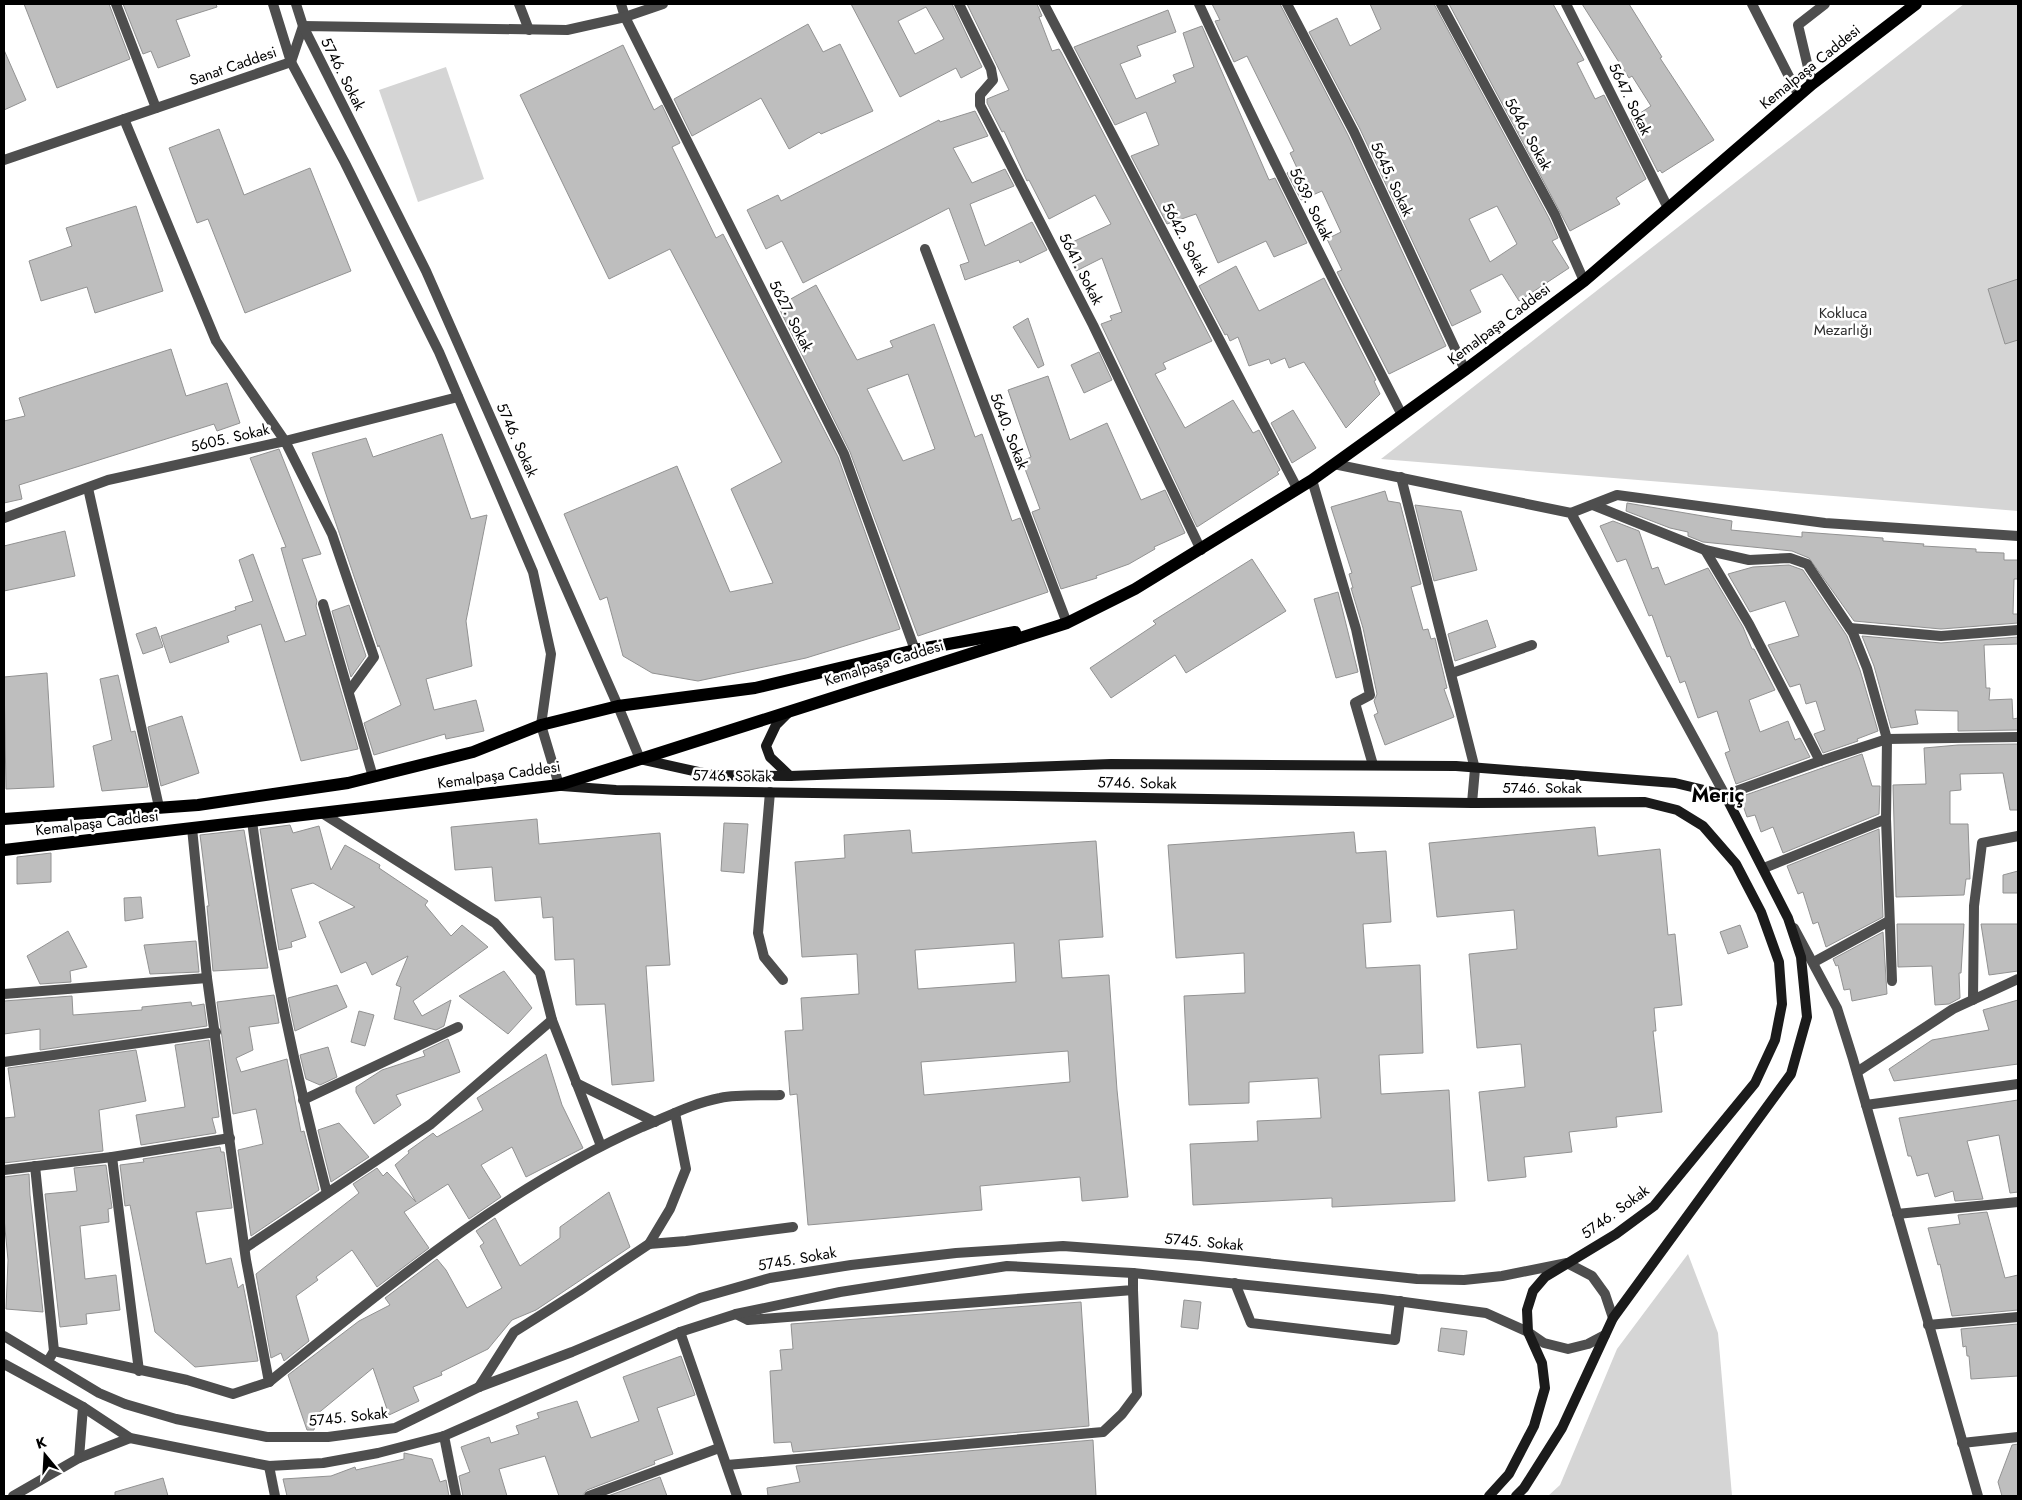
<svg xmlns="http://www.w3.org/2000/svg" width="2022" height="1500" font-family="Jost,sans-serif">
<rect width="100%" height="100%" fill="#fff"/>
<g fill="#d5d5d5">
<path d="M1964,4h54v507l-637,-52z"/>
<path d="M446,67l38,112 -66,23 -39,-112z"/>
<path d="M1688,1254l30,79 14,163h-184l12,-11 57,-136z"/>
</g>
<g fill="#bebebe" stroke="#929292" fill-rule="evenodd">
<path d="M24,4h85l21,55 -73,29z"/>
<path d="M123,4h93l1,3 -41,13 14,36 -32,12 -7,-17 -8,3z"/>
<path d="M851,4h101l30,63 -21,11 -5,-10 -56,29zM926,7l18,32 -29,15 -17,-33z"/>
<path d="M967,4h70l5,12 -3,1 13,34 7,-2 2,3 151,289 -49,22 3,6 -11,5 30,54 48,-28 20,33 6,-3 21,40 -3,2 2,2 -82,53 -96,-203 11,-4 -2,-4 12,-4 -20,-54 -26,13 -12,-25 47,-22 -16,-29 -46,24 -20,-39 -2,1 -23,-50 -2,1 -15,-29v-4l22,-9z"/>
<path d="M1212,4h68l68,131 98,211 -57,28 -52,-102 5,-2 -15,-31 14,-7 -19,-41 -21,9 -14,-27 10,-5 -7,-15 4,-2 -47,-95 -13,6 -19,-41 5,-1z"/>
<path d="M1370,4h64l115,214 9,20 -6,3 17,27 -50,33 -17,-27 -32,16 11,22 -29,14 -92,-197 -51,-97 28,-14 13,28 31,-17zM1497,206l20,38 -27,18 -21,-43z"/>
<path d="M1449,4h104l31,56 -7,3 18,36 9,-4 42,84 -30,19 4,6 -50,27z"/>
<path d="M1582,4h47l33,53 -2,1 54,82 -52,33 -2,-3 -2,2 -27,-53 20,-13 -19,-30 -3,2z"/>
<path d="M1168,10l8,22 -39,14 4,10 -21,8 16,35 40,-17 -3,-7 21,-8 -11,-34 19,-7 67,154 6,-2 32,65 -33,14 -8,-16 -48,22 -22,-49 -29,10 -36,-68 28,-11 -13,-33 -31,13 -41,-78z"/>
<path d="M808,24l15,28 17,-8 33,67 -52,23 -2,-2 -30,17 -28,-51 -69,38 -18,-37z"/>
<path d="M623,45l31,65 8,-5 18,38 -8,4 44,91 7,-4 115,223 62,172 -94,29 -108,23 -46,-8 -29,-17 -16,-59 -7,3 -36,-86 113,-48 53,126 43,-9 -42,-94 51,-27 -112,-213 -61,30 -89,-184z"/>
<path d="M4,50l22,50 -22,10z"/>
<path d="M975,111l13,25 -35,12 19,35 33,-14 9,17 -44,18 15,42 47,-24 15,28 -27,13 -1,-3 -54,20 -5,-15 9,-3 -20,-54 -146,75 -21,-42 -16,8 -19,-39 31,-15 3,6 158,-81 1,2z"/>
<path d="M219,129l25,66 66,-27 41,103 -106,42 -37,-94 -11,4 -28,-75z"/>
<path d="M136,206l27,85 -68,22 -8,-26 -46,14 -12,-40 43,-15 -6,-18z"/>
<path d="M1236,266l23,45 65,-33 52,102 -2,1 6,13 -34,34 -42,-66 -15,6 -4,-10 -14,6 -2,-5 -20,7 -11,-29 -8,4 -3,-7 -2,1 -26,-49z"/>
<path d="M2018,279v61l-13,4 -17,-55z"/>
<path d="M816,285l41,75 36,-13 -3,-6 44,-17 41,113 7,-3 30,87 8,-3 28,74 -130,44 -68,-184 -72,-146zM908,374l27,75 -32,12 -36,-72z"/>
<path d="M1028,318l16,47 -6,3 -25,-41z"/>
<path d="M171,349l15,47 41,-13 13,40 -23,8 -3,-7 -195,61 3,14 -18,4v-82l21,-5 -6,-18z"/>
<path d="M1099,352l13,28 -28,13 -13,-28z"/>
<path d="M1048,376l22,64 37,-17 34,77 24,-10 20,43 -31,14 1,2 -26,15 -33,12 1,2 -36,11 -29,-77 8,-3 -18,-48 9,-4 -23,-67z"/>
<path d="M1293,410l23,38 -24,15 -21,-40z"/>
<path d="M442,434l29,85 16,-4 -21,106 6,45 -46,13 8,31 42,-10 8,31 -38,8 -1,-5 -71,21 -10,-32 37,-18 -22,-60 -1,2 -66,-194 54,-15 7,19z"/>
<path d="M279,449l42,105 -19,5 15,42 -1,5 42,143 -57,12 -40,-137 -34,12 2,6 -59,21 -9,-27 75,-26 -1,-3 18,-6 -14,-41 14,-6 32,88 21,-7 -25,-87 5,-1 -36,-89z"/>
<path d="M1385,491l3,10 12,2 21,81 -10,3 12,43 5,-1 3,10 4,-1 12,50 -3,1 10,28 -69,28 -11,-30 4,-2 -4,-12 3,-7 -14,-66 -12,-40h2l-4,-14 3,-1 -21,-66z"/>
<path d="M1627,503l105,18 -1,9 71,7v-5l81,6v3l41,3 -1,2 53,3v3l28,1v7h14v19h-4l-1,35h5v9l-77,6 -87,-8 -45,-63 -17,-7 -89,-9 -15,-6v-4l-18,-4 -44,-17z"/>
<path d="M1415,505l46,6 16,59 -43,11z"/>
<path d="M1613,521l26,10 13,38 6,-2 7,18 43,-17 35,59 9,22h2l21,41 -26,10 11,32 28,-11 7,19 5,-2 10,19 -74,27 -11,-31 5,-2 -13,-40 -19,7 -13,-37 -5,2 -10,-27 -3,1 -15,-42 -3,1 -23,-57 -9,3 -17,-36z"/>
<path d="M65,531l10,45 -71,15v-45z"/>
<path d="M1252,559l34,52 -100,62 -11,-18 -64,43 -21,-30 66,-44 -3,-3z"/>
<path d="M1789,565l14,5 44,66 13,34 18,61 -21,8 1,2 -35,12 -9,-19 11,-4 -9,-29 -10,3 -6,-20 -10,3 -22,-42 31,-9 -14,-35 -35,11 -22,-38 25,-7z"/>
<path d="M1338,592l20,80 -22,6 -22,-79z"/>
<path d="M349,605l17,51 -15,21 -19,-66z"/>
<path d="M1487,620l9,27 -41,14 -7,-27z"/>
<path d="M156,627l7,20 -20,7 -7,-20z"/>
<path d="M1862,636l79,7 77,-6v7l-34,1 2,43h4l-1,12 23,-1 1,20 5,-1v12l-60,1v-20l-43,-1 3,14 -27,4 -17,-62z"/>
<path d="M47,673l7,114 -48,2 -2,-112z"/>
<path d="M118,675l13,57 4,-1 13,56 -46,4 -9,-45 19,-6 -12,-61z"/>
<path d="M182,716l17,57 -38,13 -13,-59z"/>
<path d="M2018,744v66h-8l-7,-37 -43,1 1,16 -11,1v33h18l2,55h-4l-2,16 -68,2 -3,-112 33,-1 -2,-36 34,-3z"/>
<path d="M1862,754l10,32h8l-1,28 -96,39 -10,-26 -12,5 -6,-17 -8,2 -7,-20z"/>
<path d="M537,819l2,25 121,-11 10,132 -24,1 8,115 -42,4 -7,-81 -29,1 -2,-46 -19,1 -2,-43 -10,1 -2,-21 -46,4 -3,-34 -37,3 -4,-43z"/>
<path d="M724,823l24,1 -4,49 -23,-2z"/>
<path d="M290,825l3,8 26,-7 12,44 14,-25 35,20 -1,3 49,33 -3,4 26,31 11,-11 26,22 -75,54 9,15 29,-16 -7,26 -8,4 -42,-11 7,-32 -5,-2 12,-29 -36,19 -6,-13 -25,11 -22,-51 36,-15 -42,-24 -22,6 15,48 -15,5 1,5 -13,3 -19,-121z"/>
<path d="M1595,827l3,29 62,-7 8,86 7,-1 7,71 -28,3 2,23h-3l9,81 -46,5 1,10 -48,5 3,20 -48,5 2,20 -38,4 -9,-89 46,-5 -4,-43 -44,4 -8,-94 48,-5 -3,-39 -77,7 -8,-74z"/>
<path d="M1879,829l4,88 -57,30 -8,-25 -5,2 -10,-32 -5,2 -11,-28z"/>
<path d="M244,830l24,138 -55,3 -6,-65h2l-9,-71z"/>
<path d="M910,830l2,23 184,-12 7,96 -44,3 3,38 47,-3 8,115 11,107 -46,4 -2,-24 -100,9 2,24 -174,15 -11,-131 -7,1 -5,-64 18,-1 -2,-32 58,-4 -2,-40 -55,3 -7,-95 50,-4 -1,-23zM1014,943l2,39 -98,7 -3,-39zM1068,1051l2,31 -146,13 -3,-33z"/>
<path d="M1354,832l2,21 30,-2 5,71 -28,2 3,44 54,-3 3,88 -44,2 2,39 68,-4 6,111 -123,6v-9l-139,7 -3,-61 68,-3 -1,-20 64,-3 -3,-40 -69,4v21l-60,2 -5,-109 61,-3 -1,-40 -68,5 -8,-113z"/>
<path d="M51,853v29l-34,2v-27z"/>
<path d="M2018,871v22h-15v-18z"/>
<path d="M141,897l2,21 -18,3 -1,-23z"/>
<path d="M1897,924h67l-3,49h-2l1,25 -11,6 -14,1 -3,-39 -34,1z"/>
<path d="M1981,924h37v47l-29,4z"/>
<path d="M1740,925l8,22 -20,7 -8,-22z"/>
<path d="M68,931l19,36 -17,4 1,11 -31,2 -13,-28z"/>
<path d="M1883,932l4,62 -35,7 -2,-12 -6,1 -6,-25 -2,1 -3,-7z"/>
<path d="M196,941l3,31 -49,2 -6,-29z"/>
<path d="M504,971l28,37 -24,26 -49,-38z"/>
<path d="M337,985l10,22 -52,24 -7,-33z"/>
<path d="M274,995l5,28 -30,4 4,23 -17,8 5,14 46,-13 14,73 3,-1 15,59 -68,46 -13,-86 25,-6 -7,-35 -23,5 -16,-112z"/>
<path d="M72,996l1,19 69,-5v-3l49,-5 1,4 12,-2 3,22 -167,24v-21l-36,5v-33z"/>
<path d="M2018,1000v64l-124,17 -5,-12 43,-29 57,-10 -6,-20z"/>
<path d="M359,1011l15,4 -9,31 -14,-4z"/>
<path d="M448,1039l12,33 -64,23 5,10 -27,19 -18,-32v-5l26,-17 43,-14 -2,-5z"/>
<path d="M209,1040l10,77 -7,1 4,15 -75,12 -5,-30 49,-8 -10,-62z"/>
<path d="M328,1047l9,30 -17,8 -14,-6 -6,-24z"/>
<path d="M136,1050l10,51 -47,9 4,41 -99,12v-45l11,-1 -7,-49z"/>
<path d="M546,1054l16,51 21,43 -57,29 -14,-30 -31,18 20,32 -32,22 -21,-35 -44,28 25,36 -52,39 -25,-37 -36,27 2,3 -22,16 13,45 -25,20 -3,-8 -10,5 -15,-84 103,-81 -6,-9 24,-16 6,8 4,-4 29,30 -21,-37 14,-12 -1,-2 25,-18 4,4 46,-27 -6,-12z"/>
<path d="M2018,1100v92l-8,1 -11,-58 -32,6 16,58 -28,2 -2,-10 -18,6 -7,-24 -11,3 -6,-20h-3l-9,-38z"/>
<path d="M339,1123l30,34 -38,25 -13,-52z"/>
<path d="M220,1147l1,5h3l8,56 -36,4 10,52 25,-6 7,30 5,-4 15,77 -63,6 -40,-35 -25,-127 -5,1 -5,-41 24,-3 -1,-3z"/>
<path d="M106,1165l6,43 -4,1 1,13 -29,4 5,53 31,-4 4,35 -34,4 1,10 -27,3 -15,-133 32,-3 -3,-23z"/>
<path d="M29,1174l1,21 13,117 -37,-3 2,-49 -4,-42v-41z"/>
<path d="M609,1192l21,55 -94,63 -24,10 -24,29 -47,23 1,3 -29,12 6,14 -30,14 -16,-47 -57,47 -2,15h-7l-19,-55 71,-54 31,-16 -5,-7 52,-39 9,11 21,38 35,-20 -22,-42 4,-3 -8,-12 19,-13 25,48 40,-28v-11z"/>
<path d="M1987,1212l18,66 13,-3v35l-66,6 -12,-52 -2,1 -10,-37 32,-4 -2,-9z"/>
<path d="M1184,1300l17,2 -3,27 -17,-2z"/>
<path d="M1081,1302l8,124 -296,26 -2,-10 -17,1 -4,-72 12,-1 -2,-20 13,-1 -2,-25z"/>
<path d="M2018,1324v52l-47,3 -2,-23h-2l-1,-10 -3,1 -2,-18z"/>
<path d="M1441,1328l26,3 -3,24 -26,-4z"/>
<path d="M681,1356l14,39 -38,13 16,46 -19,7 1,3 -68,26 -5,6h-23l-14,-40 -46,13 8,27h-44l-4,-20 11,-4 -9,-25 28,-10 2,6 28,-9 -3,-8 23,-8 -2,-5 40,-12 14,37 48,-17 -16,-44z"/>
<path d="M1093,1440l3,56h-328l-1,-8 33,-6 -4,-16z"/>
<path d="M2018,1444v52h-16l-4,-14 14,-37z"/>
<path d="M404,1453l28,6 8,23 6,-2 3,16h-162l-4,-17 48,-3 24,-9 1,3 48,-11z"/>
<path d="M660,1477l7,19h-59z"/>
<path d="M163,1478l5,18h-53v-4z"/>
</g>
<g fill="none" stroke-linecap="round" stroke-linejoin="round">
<g stroke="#4e4e4e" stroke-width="10">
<path d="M1812,84l-14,-59 27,-21"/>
<path d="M285,441l173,-44"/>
<path d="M1452,673l80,-28"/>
<path d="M1235,1283l16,40 144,17 5,-39"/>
</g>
<g stroke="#4e4e4e" stroke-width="10">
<path d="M116,4l40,104"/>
<path d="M519,4l10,26"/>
<path d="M621,4l4,13 219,437 71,196"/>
<path d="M959,4l32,65 2,11 -13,15v10l113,220 108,225"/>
<path d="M1044,4l253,484"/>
<path d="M1199,4c64,139 133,275 203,411"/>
<path d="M1287,4l67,128 111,238"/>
<path d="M1441,4l114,211 29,66"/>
<path d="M1566,4l102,204"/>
<path d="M1752,4l47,92"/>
<path d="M124,119l92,222 69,100"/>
<path d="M4,160l287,-98 12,-36 264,4 58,-13 38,-13"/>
<path d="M925,249l142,374"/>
<path d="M1401,477l74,292 -3,34"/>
<path d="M1312,480l44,149 14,66 -15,8 18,62"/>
<path d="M88,488l71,319"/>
<path d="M1593,505l112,45 44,10 41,-2 17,6 46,69 14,35 20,71 -1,80 6,162"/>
<path d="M1571,513l46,-18 208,28 193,13"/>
<path d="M4,518l104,-38 177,-39 47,93 42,123 -24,33"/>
<path d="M1705,550l44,74 71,137 67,-22 131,-2"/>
<path d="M323,604l50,173"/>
<path d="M1850,628l91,8 77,-6"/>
<path d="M770,792l-12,141 6,24 19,23"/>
<path d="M1725,795l95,-34"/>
<path d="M322,813l173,110 45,50 12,47 49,126"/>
<path d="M252,821c16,126 43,250 75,372"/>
<path d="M1764,868l122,-49"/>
<path d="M1794,928l43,80 16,51 125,437"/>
<path d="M1814,962l75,-41"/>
<path d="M4,994l203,-16"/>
<path d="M1973,1000l1,-94 8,-63 36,-7"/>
<path d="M4,1062l212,-30"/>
<path d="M1857,1072l96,-63 65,-30"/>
<path d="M576,1083l79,39"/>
<path d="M303,1100l155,-73"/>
<path d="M1866,1105l152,-21"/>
<path d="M112,1157l27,214"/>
<path d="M35,1166l19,185"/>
<path d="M4,1170l108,-13 118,-19"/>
<path d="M1897,1214l121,-12"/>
<path d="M649,1244l37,-3 107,-14"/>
<path d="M245,1248l186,-124 121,-104"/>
<path d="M736,1314l12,6 385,-30v-17"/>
<path d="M1928,1325l90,-8"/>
<path d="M680,1332l57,164"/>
<path d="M48,1361l6,-10 133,29 46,14 36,-12 -23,-122 -39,-282 -15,-150"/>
<path d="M269,1382c117,-94 235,-194 373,-255 25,-10 51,-24 78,-29 19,-4 41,-2 60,-3"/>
<path d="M479,1387l35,-55 65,-41 70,-47 21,-35 16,-40 -11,-56"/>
<path d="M444,1436l12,60"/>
<path d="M1962,1443l56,-6"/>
<path d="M79,1458l4,-51"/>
<path d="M727,1465l376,-33 19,-18 15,-20 -4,-104"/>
<path d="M269,1466l6,30"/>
<path d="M13,1496l66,-38 51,-20"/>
<path d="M589,1496l130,-48"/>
</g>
<g stroke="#4e4e4e" stroke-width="10">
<path d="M273,4l18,58 54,101 94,189 94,220 18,82 -10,71 18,60"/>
<path d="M296,4l7,22 123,245 192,435 22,53"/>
<path d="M1334,464l237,49 154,282"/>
<path d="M4,1336l95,57 26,11 51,15 91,18h61l67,-9 84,-41 93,-35 128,-54 70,-20 81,-13 105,-12 107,-7 137,10 217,23 47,1 38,-4 65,-13 25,13 13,18 8,24"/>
<path d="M4,1364l79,43 47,31 139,28 54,-3 55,-10 66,-17 236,-104 56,-18 104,-22 167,-26 126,7 249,26 104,14 42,19 16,11 24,6 20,-5 17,-9"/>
</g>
<g stroke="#1b1b1b" stroke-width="10">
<path d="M788,713l-12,12 -10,21 4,11 20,19"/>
<path d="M640,759l72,16 78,1 321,-12 345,2 219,17 50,12 63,123 13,39 6,60 -16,57 -178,244 -51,110 -38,60 -8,8"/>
<path d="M562,786l54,4 856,13 173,-1 32,8 26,16 33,38 25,48 18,50 3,42 -7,36 -20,43 -101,123 -38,28 -71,43 -12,14 -6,19 1,22 14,31 3,25 -11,38 -25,48 -20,22"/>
</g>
<g stroke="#000" stroke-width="12">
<path d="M4,819l194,-14 150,-22 125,-31 68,-27 77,-19 137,-18 160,-38 100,-18"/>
<path d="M4,850l555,-65 508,-162 68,-34 177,-109 153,-110 119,-89 228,-197 104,-80"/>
</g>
</g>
<g text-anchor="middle" stroke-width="5" stroke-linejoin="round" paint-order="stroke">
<g font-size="15" fill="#000" stroke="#fff">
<text transform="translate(233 66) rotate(-19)" y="5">Sanat Caddesi</text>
<text transform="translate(1810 67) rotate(-39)" y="5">Kemalpaşa Caddesi</text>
<text transform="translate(343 74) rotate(63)" y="5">5746. Sokak</text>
<text transform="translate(1630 99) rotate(64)" y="5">5647. Sokak</text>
<text transform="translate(1528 134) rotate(61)" y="5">5646. Sokak</text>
<text transform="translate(1392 179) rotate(65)" y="5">5645. Sokak</text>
<text transform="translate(1311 204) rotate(64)" y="5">5639. Sokak</text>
<text transform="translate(1185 239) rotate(62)" y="5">5642. Sokak</text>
<text transform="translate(1081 269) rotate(63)" y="5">5641. Sokak</text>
<text transform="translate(791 316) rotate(63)" y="5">5627. Sokak</text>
<text transform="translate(1499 324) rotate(-37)" y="5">Kemalpaşa Caddesi</text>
<text transform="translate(1009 431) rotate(69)" y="5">5640. Sokak</text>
<text transform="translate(230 438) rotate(-13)" y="5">5605. Sokak</text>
<text transform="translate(517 440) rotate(66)" y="5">5746. Sokak</text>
<text transform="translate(884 663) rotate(-17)" y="5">Kemalpaşa Caddesi</text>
<text transform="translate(499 775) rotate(-8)" y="5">Kemalpaşa Caddesi</text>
<text transform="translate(732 776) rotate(1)" y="5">5746. Sokak</text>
<text transform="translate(1137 783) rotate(1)" y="5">5746. Sokak</text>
<text x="1542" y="793">5746. Sokak</text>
<text transform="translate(97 823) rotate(-7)" y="5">Kemalpaşa Caddesi</text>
<text transform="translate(1615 1212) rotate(-36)" y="5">5746. Sokak</text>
<text transform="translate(1204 1242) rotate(5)" y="5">5745. Sokak</text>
<text transform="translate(797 1259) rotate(-10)" y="5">5745. Sokak</text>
<text transform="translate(348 1417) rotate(-6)" y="5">5745. Sokak</text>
</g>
<g font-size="15" fill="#2c2c2c" stroke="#fff">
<text x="1843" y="318">Kokluca<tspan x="1843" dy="17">Mezarlığı</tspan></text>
</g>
<g font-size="20" font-weight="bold" fill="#000" stroke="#fff">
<text x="1718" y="802">Meriç</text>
</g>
</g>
<rect width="2022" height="1500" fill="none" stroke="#000000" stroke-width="10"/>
<g transform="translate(45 1455) rotate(342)" stroke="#ffffff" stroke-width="4" paint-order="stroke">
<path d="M0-4L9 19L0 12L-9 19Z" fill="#000000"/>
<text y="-8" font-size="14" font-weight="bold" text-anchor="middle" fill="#000000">K</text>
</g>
</svg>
